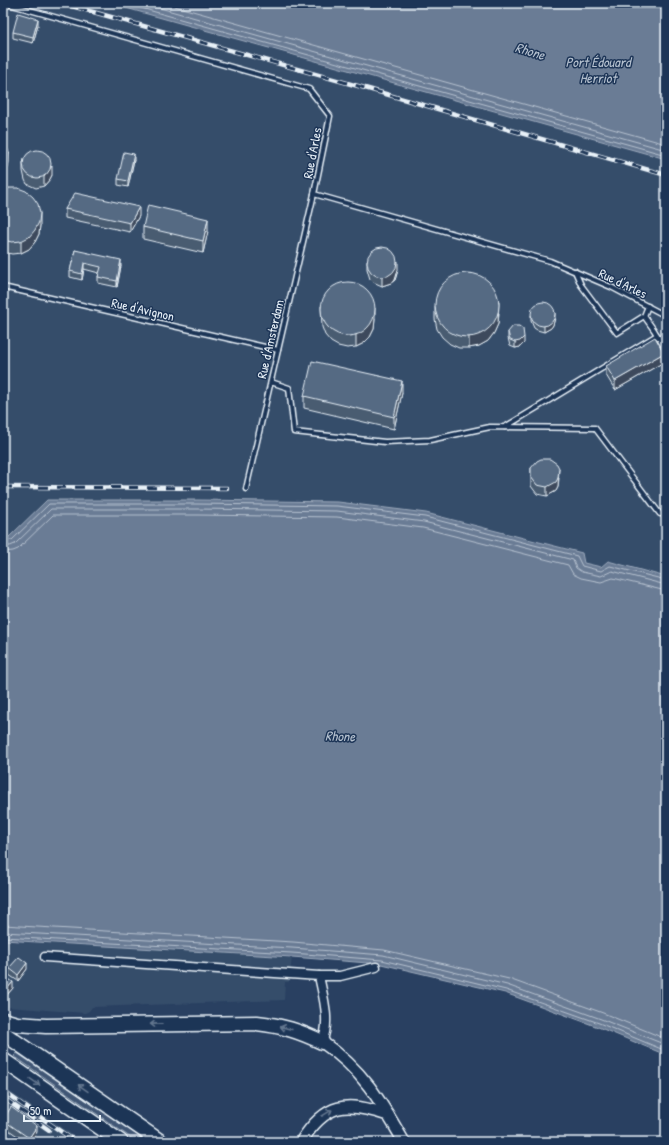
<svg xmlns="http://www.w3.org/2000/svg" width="669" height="1145" font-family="'Patrick Hand',sans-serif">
<rect width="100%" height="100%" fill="#294061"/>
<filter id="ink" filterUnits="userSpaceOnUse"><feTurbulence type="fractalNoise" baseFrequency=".025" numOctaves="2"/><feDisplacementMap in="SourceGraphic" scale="8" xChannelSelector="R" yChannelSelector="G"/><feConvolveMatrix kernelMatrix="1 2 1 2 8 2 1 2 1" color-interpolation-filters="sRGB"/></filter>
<g filter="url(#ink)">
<g fill="#364d6b">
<path d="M3,3h105l558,156v418l-58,-16 -7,6 -17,-4 -2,-10 -156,-40 -88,-11 -291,-2 -38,37h-6z"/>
<path d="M3,940l289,17 -3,25h-4l-1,18 -192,7 -3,4 -4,2 -77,-6 -3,5 -2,-2z"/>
<path d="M3,1087l60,41 19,14h-79z"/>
</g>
<path fill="#415774" stroke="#94a4b6" d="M17,1053l130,89h-10l-123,-86z"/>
<g fill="#6b7c95" stroke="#9dabbd">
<path d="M108,3h558v156z"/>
<path d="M47,500h151l140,2 88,11 156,40 2,10 17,4 7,-6 58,16v478l-68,-28 -93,-34 -124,-29 -89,-7 -289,-17v-403h6z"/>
</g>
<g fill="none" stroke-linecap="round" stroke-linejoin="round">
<g stroke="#b6c2d0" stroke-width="1">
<path d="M123,3l543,152"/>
<path d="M142,3l524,147"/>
<path d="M164,3l502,141"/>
<path d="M3,541l9,-1 37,-36h149l139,2 88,11 152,39 5,10 19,5 9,-5 56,14"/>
<path d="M3,546h7l5,-2 36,-35h147l139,2 87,11 149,38 3,8 6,4 19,4 11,-5 54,14"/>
<path d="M3,552l10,-1 5,-2 35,-34h145l139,2 86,11 145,37 5,9 8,4 20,4 12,-4 53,13"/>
<path d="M3,925l290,17 91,8 125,29 94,34 63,26"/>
<path d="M3,932l289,16 91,7 124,30 94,34 65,26"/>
<path d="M3,937l289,16 90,7 124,30 93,33 67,28"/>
</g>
<defs>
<g id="service">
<path d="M5,3l304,86 21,27 -16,78 236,67 61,26 55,29"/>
<path d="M575,271l6,14 36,48 27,-17 4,-10"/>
<path d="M3,287l275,63"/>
<path d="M644,316l10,14 12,20"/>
<path d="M271,382l18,6 5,44 91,10 45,-2 60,-13 105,1 65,86h6"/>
<path d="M505,427l152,-92"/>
<path d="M246,489l68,-295"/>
</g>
<g id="minor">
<path d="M45,957l274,19c4,20 12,46 3,66"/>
<path d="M319,976h21l36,-9"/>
</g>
<g id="tertiary">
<path d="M322,1042c41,28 58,58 82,100"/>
<path d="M301,1142c25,-40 45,-41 87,-27"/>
</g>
<g id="trunk">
<path d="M3,1020l14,4 29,2 211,-3c26,3 42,8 65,19"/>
<path d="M3,1033l158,109"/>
<path d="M3,1060l118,82"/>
</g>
</defs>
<use href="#service" stroke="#e8f1f8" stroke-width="7"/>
<use href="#minor" stroke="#e8f1f8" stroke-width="11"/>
<use href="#tertiary" stroke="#e8f1f8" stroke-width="14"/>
<use href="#trunk" stroke="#e8f1f8" stroke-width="17"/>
<use href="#service" stroke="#1d3557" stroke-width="4"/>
<use href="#minor" stroke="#1d3557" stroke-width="8"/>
<use href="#tertiary" stroke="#1d3557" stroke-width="11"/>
<use href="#trunk" stroke="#1d3557" stroke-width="14"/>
<defs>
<g id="rail">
<path d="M61,3l297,83 308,89"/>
<path d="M3,487l224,1"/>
<path d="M3,1091l73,51"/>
<path d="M5,1099l44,31"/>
</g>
</defs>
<use href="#rail" stroke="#e8f1f8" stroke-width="4.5"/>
<use href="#rail" stroke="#1d3557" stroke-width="3" stroke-dasharray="9" stroke-linecap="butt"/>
</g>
<g fill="#495b71" stroke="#e8f1f8">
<path d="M38,25l-5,18 -20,-5v-6z"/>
<path d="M134,160l-6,27 -10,-2v-6z"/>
<path d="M23,162l29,13 -2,4 -6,7 -8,2 -9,-4 -2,-4 -2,-9z"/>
<path d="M3,190l37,35 -1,9 -4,8 -6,7 -8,4 -9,1 -9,-2z"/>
<path d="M65,209l74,7 -9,16 -65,-14z"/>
<path d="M143,227l65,4 -5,22 -60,-14z"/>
<path d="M75,250l46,16 -4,21 -19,-4v-6l1,-4 -15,-4 -2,11 -12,-3v-6z"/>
<path d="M367,260l31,10 -3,10 -4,3 -9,3 -9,-4 -3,-3 -3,-10z"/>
<path d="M321,306l54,13 -1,10 -4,8 -6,6 -8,4 -9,1 -9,-2 -7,-4 -6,-7 -3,-8z"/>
<path d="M435,307l64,6 -1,11 -4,9 -6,8 -9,5 -10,2h-10l-9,-4 -8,-7 -5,-8 -2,-10z"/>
<path d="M531,315l24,3 -2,7 -2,3 -7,4 -7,-2 -3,-2 -3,-7z"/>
<path d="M508,332l16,11 -4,4 -5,1 -5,-2 -2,-8z"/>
<path d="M664,362l-49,28 -9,-15v-9z"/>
<path d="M402,393l-8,36 -90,-21v-12z"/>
<path d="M531,468l28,10 -1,9 -2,4 -9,5 -10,-2 -6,-8z"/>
<rect x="3" y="938" width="3" height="10"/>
<path d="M9,968l18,1 -9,12 -9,-6z"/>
<path d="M3,975l10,13 -8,9 -2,-2z"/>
<path d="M3,1120l34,12 -7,10h-4l-23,-16z"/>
</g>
<g fill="#3c4a5c" stroke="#e8f1f8">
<path d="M38,19v6l-5,18v-6z"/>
<path d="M9,153v9l-2,10 -4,2v-9z"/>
<path d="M134,154v6l-6,27v-6z"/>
<path d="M52,166v9l-2,4 -6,7v-9z"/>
<path d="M139,207v9l-9,16v-9z"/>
<path d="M40,213v12l-1,9 -4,8 -6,7 -8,4v-12z"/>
<path d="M208,219v12l-5,22v-12z"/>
<path d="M121,260v6l-4,21v-6z"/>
<path d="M398,261v9l-3,10 -4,3 -9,3v-9z"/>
<path d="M84,263v6l-2,11v-6z"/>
<path d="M499,301l-1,23 -4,9 -6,8 -9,5 -10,2v-12z"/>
<path d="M375,308v11l-1,10 -4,8 -6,6 -8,4v-12z"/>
<path d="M555,312v6l-2,7 -2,3 -7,4v-6z"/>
<path d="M524,337v6l-4,4 -5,1v-6z"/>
<path d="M664,353v9l-49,28v-9z"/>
<path d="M402,381v12l-8,36v-12z"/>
<path d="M559,468l-1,19 -2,4 -9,5v-9z"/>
<path d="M27,963v6l-9,12v-6z"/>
<path d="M13,982v6l-8,9v-6z"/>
<path d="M37,1126v6l-7,10h-1v-4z"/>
</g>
<g fill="#556a83" stroke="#e8f1f8">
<path d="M18,13l20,6 -5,18 -20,-5z"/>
<path d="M3,142l3,2 3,9 -2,10 -4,2z"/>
<circle cx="37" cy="164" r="14"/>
<path d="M124,152l10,2 -6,27 -10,-2z"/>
<path d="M9,188h9l8,3 7,6 5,7 2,9 -1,9 -4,8 -6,7 -8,4 -9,1 -9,-2v-50z"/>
<path d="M75,193l64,14 -9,16 -65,-14z"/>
<path d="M148,205l60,14 -5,22 -60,-14z"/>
<circle cx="382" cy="262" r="15"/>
<path d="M75,250l46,10 -4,21 -19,-4 3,-10 -17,-4 -2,11 -12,-3z"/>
<circle cx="467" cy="305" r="32"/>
<circle cx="348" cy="309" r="27"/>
<circle cx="543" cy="314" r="12"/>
<path d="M513,326h6l4,3 1,8 -4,4 -5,1 -5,-2 -2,-8z"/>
<path d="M655,337l9,16 -49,28 -9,-15z"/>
<path d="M312,361l90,20 -8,36 -90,-21z"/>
<path d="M541,459h9l7,5 2,4 -1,10 -2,4 -9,5 -10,-2 -6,-8v-9l6,-7z"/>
<rect x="3" y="938" width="3" height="7"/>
<path d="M19,957l8,6 -9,12 -9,-7z"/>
<path d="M3,975l10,7 -8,9 -2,-2z"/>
<path d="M11,1107l26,19 -8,12 -26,-18z"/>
</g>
<defs><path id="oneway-shaft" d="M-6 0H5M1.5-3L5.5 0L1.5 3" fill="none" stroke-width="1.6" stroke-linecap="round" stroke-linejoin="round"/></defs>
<g stroke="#64778f">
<use href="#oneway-shaft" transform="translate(156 1024) rotate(179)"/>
<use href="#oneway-shaft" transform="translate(286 1028) rotate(-166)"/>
<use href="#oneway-shaft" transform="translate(35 1082) rotate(35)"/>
<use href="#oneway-shaft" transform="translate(83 1088) rotate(-145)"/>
<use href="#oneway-shaft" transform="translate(327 1113) rotate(-31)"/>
</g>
</g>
<g text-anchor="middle" stroke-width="3" stroke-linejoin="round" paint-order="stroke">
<g font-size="13" fill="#e8f1f8" stroke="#1d3557">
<text transform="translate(312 153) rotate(-79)" y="5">Rue d'Arles</text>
<text transform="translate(623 283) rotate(26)" y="5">Rue d'Arles</text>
<text transform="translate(143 309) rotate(13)" y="5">Rue d'Avignon</text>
<text transform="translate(270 339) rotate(-77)" y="5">Rue d'Amsterdam</text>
</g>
<g font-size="14" font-style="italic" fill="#b6c2d0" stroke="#1d3557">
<text transform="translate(530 51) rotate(17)" y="5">Rhone</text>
<text x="598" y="67">Port Édouard<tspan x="598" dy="16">Herriot</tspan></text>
<text transform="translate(340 736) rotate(2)" y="5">Rhone</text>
</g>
</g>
<rect width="669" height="1145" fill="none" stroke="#1d3557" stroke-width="16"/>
<rect x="8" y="8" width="653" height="1129" fill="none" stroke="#e8f1f8" stroke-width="1.5" filter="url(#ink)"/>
<path d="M24 1115v6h76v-6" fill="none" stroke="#e8f1f8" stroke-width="2"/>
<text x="30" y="1115" font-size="12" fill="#e8f1f8" stroke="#1d3557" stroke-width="3" paint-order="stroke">50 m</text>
</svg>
